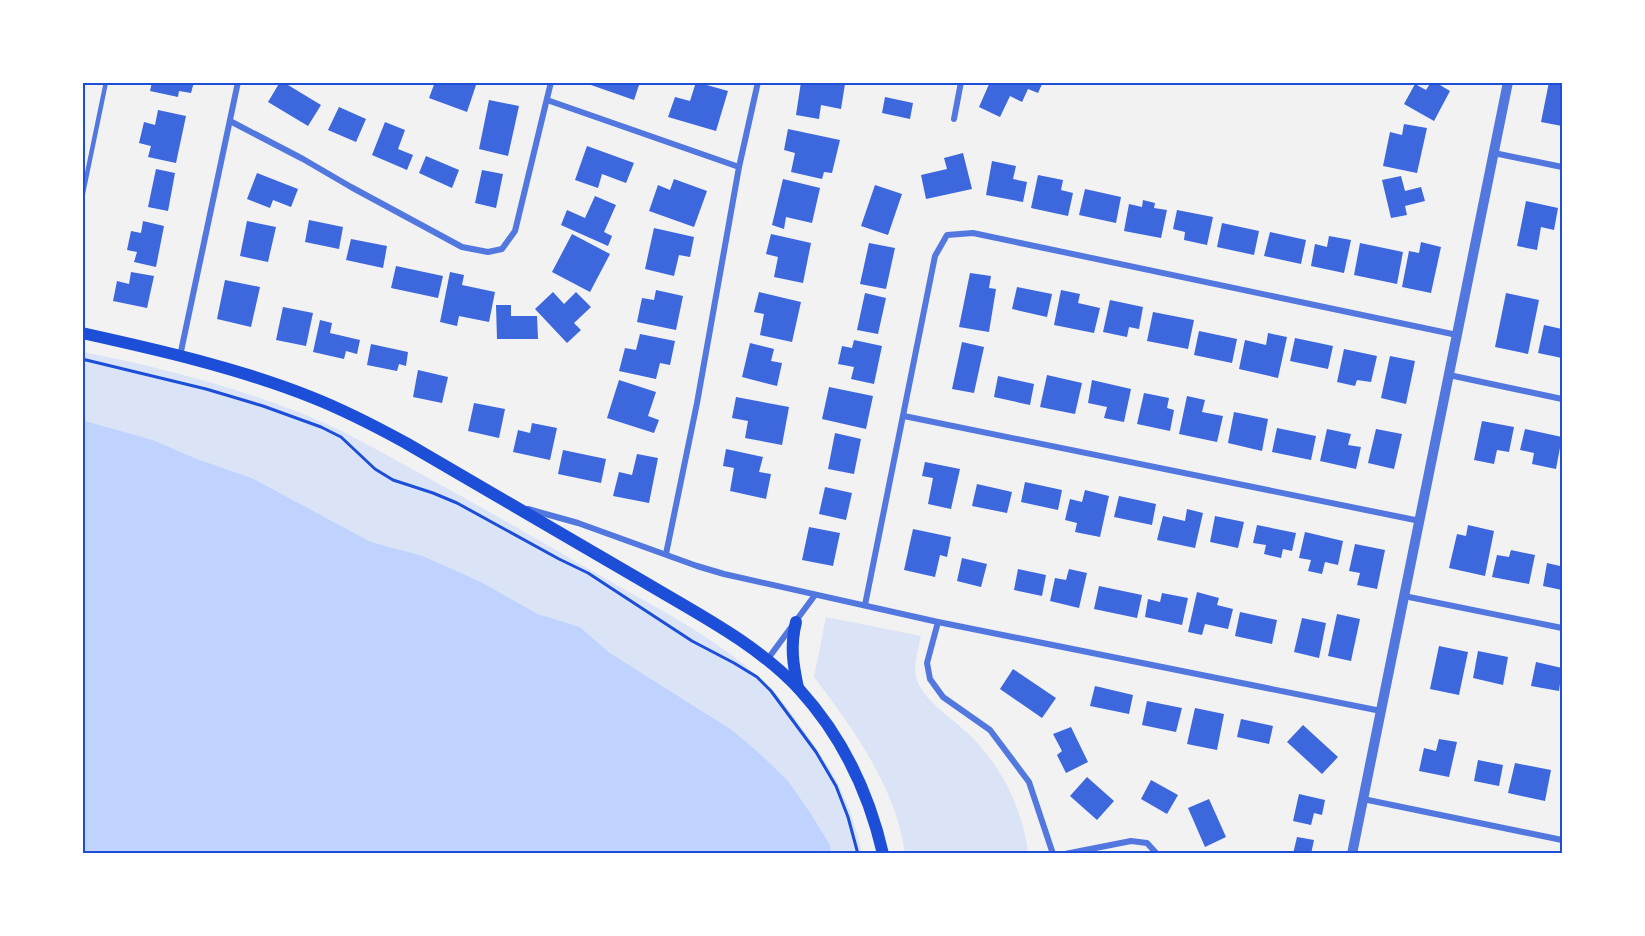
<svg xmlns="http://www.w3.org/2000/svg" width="1645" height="936" font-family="Montserrat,sans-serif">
<rect width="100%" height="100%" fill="#f2f2f2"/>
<g fill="#dbe4f7">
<path d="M82,352c75,14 149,34 219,61 39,15 76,37 113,57 58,32 115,64 173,98 58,34 125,66 175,112 14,12 26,29 37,44 33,45 51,74 63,129h-31l-1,-8 -98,-115 -122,-77 -30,-26 -42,-13 -57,-32 -58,-26 -52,-14 -119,-64 -55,-19 -44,-19 -70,-20z"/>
<path d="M826,617l95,19c-3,15 -10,35 -2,49 11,20 29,30 45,45 35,30 59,78 64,123h-123c-10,-67 -51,-123 -91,-176z"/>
</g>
<path fill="#bfd3fe" d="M82,420l71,20 44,19 55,19 119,64 52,14 58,26 57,32 42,13 30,26 122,77 29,25 27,26 23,33 19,31 1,8h-748z"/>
<g fill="#3d67dc">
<path d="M152,82h42l-3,11 -12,-2 -1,6 -28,-6z"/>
<path d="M280,82h3l38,23 -13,21 -40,-24z"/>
<path d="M435,82h42l-10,30 -38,-14z"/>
<path d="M591,82h49l-6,18 -43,-15z"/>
<path d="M696,82l32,9 -12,40 -48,-14 7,-20 15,4z"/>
<path d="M801,82l44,2 -4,25 -20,-4 -2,14 -23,-4z"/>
<path d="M990,82h53l-5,11 -10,-4 -6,13 -12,-6 -10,21 -21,-10z"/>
<path d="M1431,82h4l15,9 -16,30 -30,-17 11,-20 11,6z"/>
<path d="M1549,82l13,3v41l-21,-4z"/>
<path d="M885,97l28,6 -3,16 -28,-6z"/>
<path d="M489,100l30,6 -11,50 -29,-7z"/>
<path d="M339,107l27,12 -10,23 -28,-12z"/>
<path d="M158,110l28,6 -10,47 -28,-6 3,-11 -12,-3 5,-21 11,3z"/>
<path d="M385,122l20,8 -7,19 15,6 -6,15 -35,-15z"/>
<path d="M1404,124l23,4 -10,45 -34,-7 7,-34 12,3z"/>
<path d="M788,129l52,11 -8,33 -8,-1 -2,7 -31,-7 4,-19 -11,-3z"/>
<path d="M587,146l47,17 -8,20 -24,-9 -4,14 -23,-8z"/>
<path d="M963,153l9,36 -46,10 -5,-24 26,-6 -3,-11z"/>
<path d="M426,156l33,14 -7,18 -33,-15z"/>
<path d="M992,161l24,5 -3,13 14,3 -4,20 -37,-7z"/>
<path d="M156,169l19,4 -7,38 -20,-4z"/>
<path d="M482,170l21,4 -7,34 -21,-5z"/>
<path d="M257,173l41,16 -7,18 -18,-7 -3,8 -23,-9z"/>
<path d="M1038,175l25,5 -2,10 12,3 -5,23 -37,-8z"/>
<path d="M1401,176l4,15 16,-4 4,14 -20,5 2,9 -16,3 -9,-38z"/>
<path d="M674,179l33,12 -13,36 -45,-16 9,-26 12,5z"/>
<path d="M783,179l37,9 -8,35 -26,-6 -2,12 -12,-4z"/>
<path d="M875,185l27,9 -14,41 -27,-9z"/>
<path d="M1085,189l36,8 -5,26 -37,-8z"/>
<path d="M595,196l21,9 -12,27 8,4 -4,10 -47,-21 6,-15 18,8z"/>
<path d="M1143,200l12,3 -1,5 13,2 -6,28 -37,-7 5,-27 13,3z"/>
<path d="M1526,201l32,7 -4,22 -13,-3 -4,23 -20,-4z"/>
<path d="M1177,210l36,7 -6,28 -23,-5 1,-8 -12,-3z"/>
<path d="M309,220l34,7 -4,22 -34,-7z"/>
<path d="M143,221l21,5 -8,41 -22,-5 3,-10 -10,-2 4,-19 10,2z"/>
<path d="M247,221l29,6 -8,35 -28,-6z"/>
<path d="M1222,223l37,8 -5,24 -37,-8z"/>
<path d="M654,228l40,9 -4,20 -11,-2 -5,21 -29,-7z"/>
<path d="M1270,232l36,8 -5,24 -37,-8z"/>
<path d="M572,234l38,20 -20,38 -38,-20z"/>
<path d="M771,234l40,9 -8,40 -29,-6 4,-20 -12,-3z"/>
<path d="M1329,236l22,4 -7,33 -33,-7 4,-22 12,3z"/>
<path d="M351,239l36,7 -4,22 -37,-8z"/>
<path d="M1421,242l20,5 -10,46 -29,-6 7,-36 10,2z"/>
<path d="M869,243l26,5 -9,41 -26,-5z"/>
<path d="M1360,243l43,9 -6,32 -43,-9z"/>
<path d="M396,266l47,10 -5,22 -47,-10z"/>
<path d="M131,272l23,4 -7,32 -34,-7 4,-20 12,3z"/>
<path d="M450,272l14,3 -2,10 33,7 -6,30 -30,-6 -2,10 -17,-4z"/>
<path d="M970,273l21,3 -2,12 7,1 -7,43 -30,-5z"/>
<path d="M225,280l35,7 -9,40 -34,-8z"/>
<path d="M1017,287l35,7 -5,23 -35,-8z"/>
<path d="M656,290l27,6 -7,34 -39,-8 5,-24 12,2z"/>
<path d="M1061,290l19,4 -2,9 22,5 -6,25 -40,-8z"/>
<path d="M553,292l11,12 12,-12 15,15 -17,16 7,7 -14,13 -32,-34z"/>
<path d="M759,292l42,10 -9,40 -32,-7 4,-21 -10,-2z"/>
<path d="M865,293l21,5 -8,36 -21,-4z"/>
<path d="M1506,293l33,7 -11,54 -33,-7z"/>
<path d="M1110,300l33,7 -4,22 -10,-2 -2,10 -24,-5z"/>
<path d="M496,305h15v11h26l1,23h-41z"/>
<path d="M283,307l30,6 -7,33 -30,-6z"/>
<path d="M1153,312l41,8 -6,29 -41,-8z"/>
<path d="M320,320l12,3 -2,10 30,7 -3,14 -11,-3 -2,8 -31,-7z"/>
<path d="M1544,325l18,4v29l-24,-5z"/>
<path d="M1199,331l38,8 -5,24 -38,-8z"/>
<path d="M1268,333l19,4 -9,41 -39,-9 6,-29 21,5z"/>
<path d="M640,334l35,7 -5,24 -10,-2 -4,16 -37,-8 6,-23 11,2z"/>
<path d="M1295,338l38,8 -5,23 -38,-8z"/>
<path d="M854,340l28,6 -8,38 -23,-5 3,-12 -16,-3 4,-18 10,2z"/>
<path d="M962,342l22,5 -10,46 -22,-4z"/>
<path d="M750,343l24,6 -3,12 11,2 -5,23 -35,-9z"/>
<path d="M371,344l37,8 -2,14 -7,-2 -2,7 -30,-6z"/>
<path d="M1344,349l33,7 -6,26 -14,-2 -2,6 -18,-4z"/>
<path d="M1390,356l25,5 -9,43 -25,-6z"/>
<path d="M418,370l30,7 -6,26 -29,-6z"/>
<path d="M1047,375l35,8 -7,31 -35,-7z"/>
<path d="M998,376l36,8 -4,21 -36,-8z"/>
<path d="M619,380l37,12 -8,24 11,4 -5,13 -47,-15z"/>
<path d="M1092,380l39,9 -7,33 -20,-4 3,-11 -19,-4z"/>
<path d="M829,387l44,9 -7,33 -44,-10z"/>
<path d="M1144,393l25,5 -2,10 7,2 -4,21 -33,-7z"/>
<path d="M1187,396l18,4 -3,12 21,4 -6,26 -38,-8z"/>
<path d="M736,397l53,10 -7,38 -37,-7 3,-17 -16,-3z"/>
<path d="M474,403l31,6 -6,29 -31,-7z"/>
<path d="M1234,412l34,7 -6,32 -34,-8z"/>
<path d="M1482,421l32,6 -5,25 -12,-2 -3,14 -20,-4z"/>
<path d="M532,423l25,5 -7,32 -37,-8 5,-22 12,3z"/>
<path d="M1277,428l39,8 -5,24 -39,-8z"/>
<path d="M1327,429l24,5 -3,11 13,2 -5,22 -36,-8z"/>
<path d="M1376,429l26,5 -8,35 -26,-6z"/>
<path d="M1525,429l37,8 -6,32 -24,-5 2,-11 -14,-3z"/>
<path d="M835,433l26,6 -7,35 -26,-5z"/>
<path d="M726,449l37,8 -4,15 12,2 -5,25 -36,-8 4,-23 -11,-2z"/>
<path d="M563,450l43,9 -5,24 -43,-9z"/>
<path d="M637,454l21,4 -9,45 -36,-7 6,-24 13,3z"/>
<path d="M925,462l35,7 -9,40 -23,-5 5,-26 -11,-2z"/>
<path d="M1025,482l37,8 -4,20 -37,-8z"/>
<path d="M977,484l35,8 -5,21 -35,-7z"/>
<path d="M825,487l27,6 -6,27 -27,-6z"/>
<path d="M1085,490l24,6 -9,41 -25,-5 2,-9 -12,-3 5,-21 12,3z"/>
<path d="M1119,496l37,8 -4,21 -38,-8z"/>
<path d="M1187,509l16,4 -8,35 -38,-8 6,-24 22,5z"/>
<path d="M1215,516l29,6 -6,26 -28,-6z"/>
<path d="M1257,525l39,8 -4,18 -9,-2 -2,9 -17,-4 2,-9 -13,-2z"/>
<path d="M1468,525l26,6 -9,45 -36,-8 8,-34 9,2z"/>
<path d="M809,527l31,6 -7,33 -31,-6z"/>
<path d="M913,529l38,8 -4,20 -7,-2 -5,22 -31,-7z"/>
<path d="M1305,532l38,9 -5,24 -13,-3 -3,12 -14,-3 3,-11 -12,-2z"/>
<path d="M1355,544l30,6 -8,39 -20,-4 3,-12 -11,-2z"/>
<path d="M1511,550l24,5 -6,29 -37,-7 5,-22 12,2z"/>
<path d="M1561,557l1,33 -19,-4 4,-23 13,3z"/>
<path d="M962,558l25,6 -6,23 -24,-6z"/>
<path d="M1018,569l28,6 -4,21 -28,-6z"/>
<path d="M1069,569l18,4 -8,35 -29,-7 5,-23 11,2z"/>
<path d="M1099,586l43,9 -5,23 -43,-9z"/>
<path d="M1197,592l22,6 -2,7 16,4 -5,20 -23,-5 -3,11 -14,-3z"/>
<path d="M1162,593l26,5 -6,27 -37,-8 3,-18 12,3z"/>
<path d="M1240,612l37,8 -5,24 -37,-8z"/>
<path d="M1337,614l23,5 -9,42 -23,-5z"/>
<path d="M1302,618l24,5 -7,35 -25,-6z"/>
<path d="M1439,646l29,6 -9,43 -29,-6z"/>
<path d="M1478,651l30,6 -5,28 -30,-7z"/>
<path d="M1536,662l26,6 -3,23 -28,-5z"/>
<path d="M1013,669l43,29 -14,20 -42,-29z"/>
<path d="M1095,686l38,9 -4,19 -39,-8z"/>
<path d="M1147,701l35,7 -6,24 -34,-7z"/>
<path d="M1195,708l29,6 -7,36 -30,-6z"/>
<path d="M1241,719l32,7 -4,18 -32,-7z"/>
<path d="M1303,725l35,32 -16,17 -35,-32z"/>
<path d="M1071,727l17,35 -22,11 -9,-18 5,-4 -9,-17z"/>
<path d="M1439,739l18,3 -8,35 -30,-6 5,-23 12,3z"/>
<path d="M1478,760l25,5 -4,21 -25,-5z"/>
<path d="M1515,763l36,7 -6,31 -37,-8z"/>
<path d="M1087,777l27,24 -17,19 -27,-24z"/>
<path d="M1151,780l27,15 -11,19 -26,-15z"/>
<path d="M1299,794l26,6 -3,15 -8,-2 -3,12 -18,-4z"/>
<path d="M1209,799l17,38 -21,10 -17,-39z"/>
<path d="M1297,837l17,3 -3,14h-18z"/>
</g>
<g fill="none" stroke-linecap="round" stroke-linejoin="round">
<path stroke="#1d4ed8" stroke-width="3" d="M82,359l124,30 57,17 58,21 20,10 34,32 18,11 40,13 24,10 102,56 29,14 104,68 42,22 23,14 14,14 45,61 20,34 12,31 10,37"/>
<path stroke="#5277de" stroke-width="4.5" d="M82,198l24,-116"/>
<g stroke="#5277de" stroke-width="6">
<path d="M547,100l192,67"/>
<path d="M954,119l7,-37"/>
<path d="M230,121l73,38 48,28 111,60 26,5 14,-3 13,-18 36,-149"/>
<path d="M1494,153l68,14"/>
<path d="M180,356l58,-274"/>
<path d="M1449,375l113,24"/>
<path d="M904,416l516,105"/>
<path d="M528,509l50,14 119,43 27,8 214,48 443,89"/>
<path d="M666,554l31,-151 42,-236 19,-85"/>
<path d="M1404,596l158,32"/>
<path d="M865,605l70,-349 12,-21 26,-2 484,102"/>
<path d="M938,622l-11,41 3,16 13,18 47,33 39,52 24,72"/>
<path d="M767,660l48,-65"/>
<path d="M1363,799l199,41"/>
<path d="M1065,854l66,-13 16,2 10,11"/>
</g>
<path stroke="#5277de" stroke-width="10" d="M1352,854l156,-772"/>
<g stroke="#1d4ed8" stroke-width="12">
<path d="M82,333c77,17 156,35 229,64 33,13 64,29 95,46 80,47 160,93 240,140 52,31 111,61 153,106 42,46 70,104 84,165"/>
<path d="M796,622c-6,24 -3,42 2,66"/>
</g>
</g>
<rect width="1645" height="936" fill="none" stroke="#ffffff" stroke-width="168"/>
<rect x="84" y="84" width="1477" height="768" fill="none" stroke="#1d4ed8" stroke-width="2"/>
</svg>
